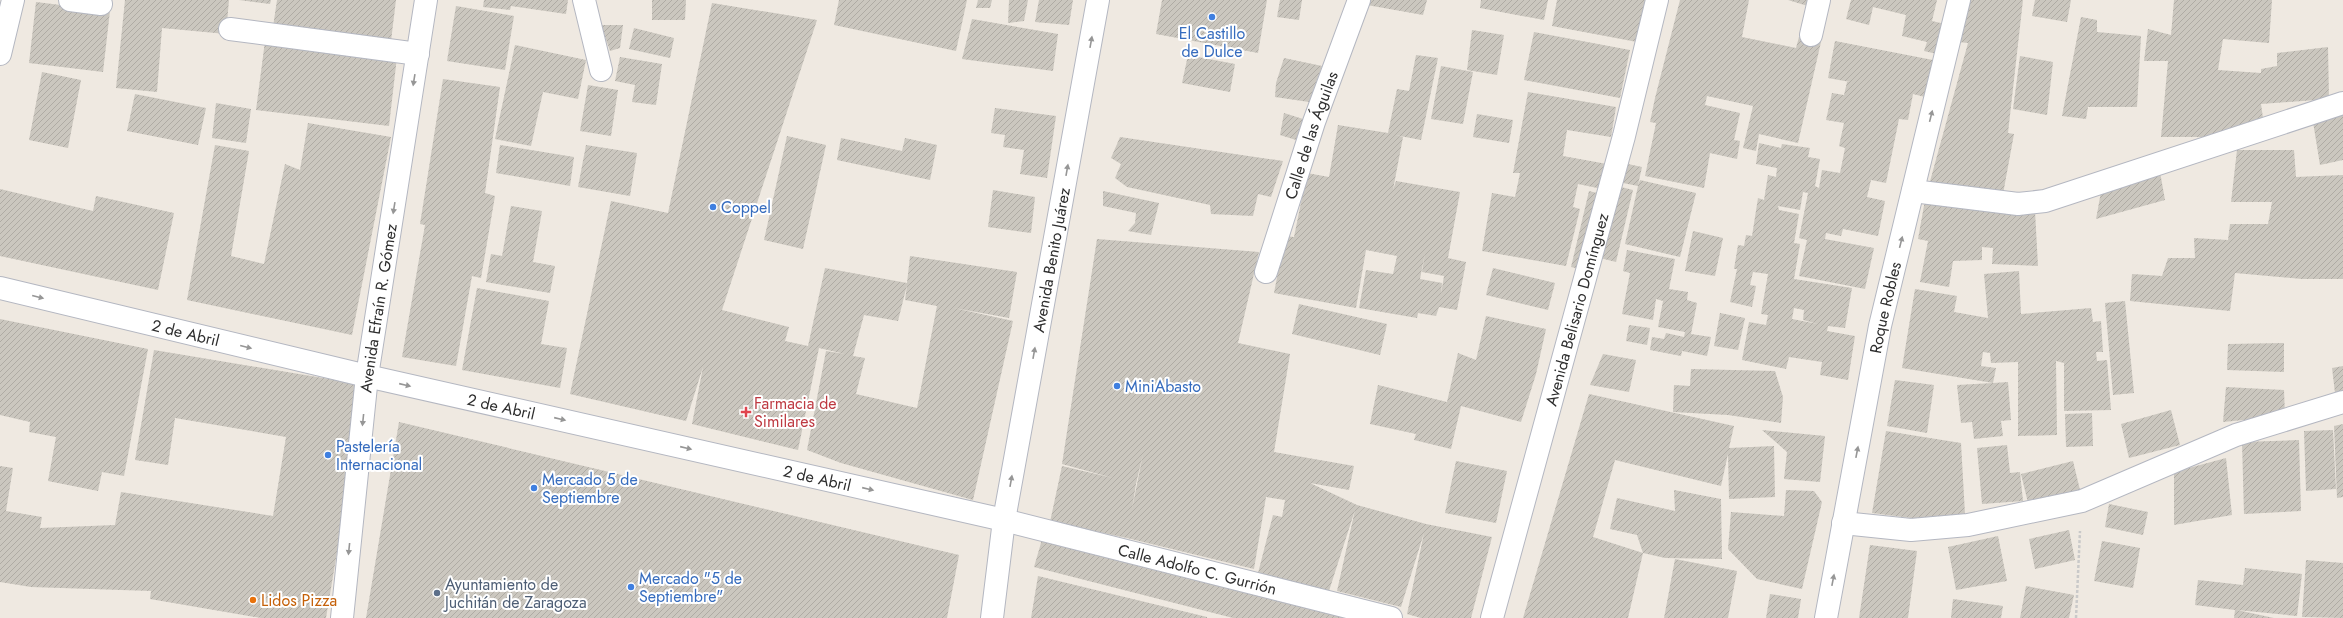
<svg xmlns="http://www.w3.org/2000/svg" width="2343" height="618" font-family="Jost,sans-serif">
<defs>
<pattern id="building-hatch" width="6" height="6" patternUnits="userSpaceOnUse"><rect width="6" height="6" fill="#cbc7bf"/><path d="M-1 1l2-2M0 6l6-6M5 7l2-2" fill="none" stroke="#afaba4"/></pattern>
</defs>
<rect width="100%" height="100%" fill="#efe9e1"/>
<g fill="url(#building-hatch)" fill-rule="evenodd">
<path d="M125,0h104l-3,34 -64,-6 -5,64 -41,-4z"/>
<path d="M239,0h32l-1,4z"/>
<path d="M277,0h119l-5,41 -118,-14z"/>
<path d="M484,0h84l-2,14 -55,-8 -1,4 -27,-3z"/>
<path d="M652,0h34l-1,20h-33z"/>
<path d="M839,0h128l-11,51 -122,-26z"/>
<path d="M978,0h14l-2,8h-14z"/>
<path d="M1009,0h19l-4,21 -16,2z"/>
<path d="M1039,0h34l-4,25 -34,-3z"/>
<path d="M1162,0h105l-9,53 -102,-19z"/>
<path d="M1280,0h22l-3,20 -22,-3z"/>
<path d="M1369,0h58l-4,15 -56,-10z"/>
<path d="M1481,0h67l-4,20 -64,-12z"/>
<path d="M1557,0h88l-8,42 -85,-16z"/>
<path d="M1680,0h69l-7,37 54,11 3,-11 22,5 -23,101 -39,-9 -3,17 -13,-3 10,-42 -46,-10 -2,9 35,8 -6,27 6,1 -3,18 -27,-6 -6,35 -59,-12 11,-53 -6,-1 5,-24z"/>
<path d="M1788,0h25l-2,7z"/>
<path d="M1851,0h86l-5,21 13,3 -8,30 -13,-3 3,-9 -25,-6 4,-21 -33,-8 -4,18 -23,-6z"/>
<path d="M1969,0h54l-15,133 6,1 -11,60 -74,-9 39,-142 -10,-1z"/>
<path d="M2035,0h36l-4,22 -35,-6z"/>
<path d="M2174,0h98l-3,43 -46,-4 -5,31 43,3v-4l16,-3v-13l51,-6 1,52 -68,5 2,14 -55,19h-47l7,-76h-24l4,-32 23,6z"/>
<path d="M36,2l74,9 -7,61 -74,-9z"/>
<path d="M712,3l105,17 -95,290 67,17 -4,14 23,5 17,-78 82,15 3,-27 107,16 -8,46 -55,-10 59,13 -40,179 -132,-37 -34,-13 19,-99 19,3 -26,-6 -21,102 -106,-26 11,-57 -17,54 -116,-27 41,-193 57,12zM907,285l-2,15 32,6 -20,102 -61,-14 9,-36 -12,-2 11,-41 34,6z"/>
<path d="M456,6l58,10 -9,54 -58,-9z"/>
<path d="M2081,17l16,3v12l44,4 -4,71h-49l-2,12 -24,-3z"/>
<path d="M972,19l86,15 -5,37 -91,-12z"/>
<path d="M601,25h22l-3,23 -10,3z"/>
<path d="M634,28l40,10 -4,20 -41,-9z"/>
<path d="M1472,30l32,5 -7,40 -30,-5z"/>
<path d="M1534,32l96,18 -10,48 -96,-18z"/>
<path d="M265,41l132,16 -8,69 -133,-16z"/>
<path d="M1835,41l98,19 -8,37 -12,-3 -5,26 -9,-1 -13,64 -15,-3 -4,17 18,4 -7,35 -35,-7 -2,7 -15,-3 -1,6 49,9 -9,41 -66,-13 8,-36 -8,-2 9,-45 -5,-1 -3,18 -22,-4 1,4 20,4 -5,29 6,1 -6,35 58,9 -7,40 -17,-2 -1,5 28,5 -7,44 -28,-5 2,-13 -33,-5 -3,12 -44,-9 7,-38 17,3 2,-10 -7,-1 7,-40 -15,-2 -3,13 6,1 -4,21 -22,-5 7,-33h-3l4,-24 6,1 2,-11 6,1 6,-38 6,2 4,-25 8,2 1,-9 -21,-4 3,-21 22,5 1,-4 28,4 -2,9 12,2 -5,27 4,2 3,-18 18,3 5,-25 -6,-2 5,-23 -18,-3 6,-27 12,2 3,-13h3l-22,-4zM1794,308l10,2 -1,10 15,4 -26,-5z"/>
<path d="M515,45l71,15 -8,39 -35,-7 -12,54 -36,-7z"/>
<path d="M1188,55l47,9 -5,28 -48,-9z"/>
<path d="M1416,55l22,3 -17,82 -26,-5 8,2 -10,53 3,-9 64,11 -12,66 18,4 -9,48 -18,-3 -3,9 -18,-3 -1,5 -58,-10 7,-38 27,4 4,-18 -31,-6 -10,58 -82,-15 11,-57 9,1 13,-64 22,4 9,-52 50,8 9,-44 12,2zM1425,253l-3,19 22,4 -3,18 1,-11 -22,-4z"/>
<path d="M2020,56l33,6 -6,53 -34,-6z"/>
<path d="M620,57l42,7 -6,41 -24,-3 3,-17 -20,-4z"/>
<path d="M1284,58l38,8 -13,36 -34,-5 1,-14z"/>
<path d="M1441,66l32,6 -10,52 -32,-5z"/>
<path d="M42,72l39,8 -13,68 -39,-8z"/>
<path d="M443,79l57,8 -15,106 10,3 -14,82 -9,-2 -16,90 -54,-9 23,-132 -5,-1z"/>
<path d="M588,85l30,5 -7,46 -31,-5z"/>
<path d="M1528,92l88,15 -5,30 -44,-7 -4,26 44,8 -5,25 -24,-5 -5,23 7,2 -14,57 -84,-15 10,-58 23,4 5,-24h-7z"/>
<path d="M135,94l71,14 -8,37 -71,-14z"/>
<path d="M216,103l35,6 -5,34 -34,-5z"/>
<path d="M995,108l61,8 -9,62 -27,-4 4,-24 -21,-3 2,-12 -14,-2z"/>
<path d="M1284,113l19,6 -7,21 -16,-5z"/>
<path d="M1477,114l36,6 -4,23 -36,-6z"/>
<path d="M2343,114v46l-23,5 -7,-43z"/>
<path d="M308,123l83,14 -39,198 -165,-35 28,-155 34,6 -18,105 33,8 21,-100 15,6z"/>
<path d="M787,136l39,9 -23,104 -39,-9z"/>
<path d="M1120,137l163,24 -12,36 -13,-3 -5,22 -42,-2 -1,-9 -83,-18 -12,-9 6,-14 -10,-6z"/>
<path d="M841,138l61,13 3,-13 32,7 -7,35 -93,-20z"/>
<path d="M500,145l74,12 -4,29 -74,-13z"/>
<path d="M586,145l51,8 -7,43 -52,-9z"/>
<path d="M2237,150h57l2,27 47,-2v104h-41l-67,-6 -5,38 -100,-10 2,-27 30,2 6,-18h27l-1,-20 34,2 2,-16h38l4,-22h-41z"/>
<path d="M1628,164l14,3 -4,18 2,-5 56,13 -16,64 -55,-13 13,-58 -15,-3z"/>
<path d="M2160,172l5,28 -69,19 5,-27z"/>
<path d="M1617,186l16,4 -17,72 -16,-4z"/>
<path d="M0,189l93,22 3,-15 78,17 -16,77 -158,-34z"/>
<path d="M993,190l42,7 -4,36 -43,-6z"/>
<path d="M1103,191l56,12 -8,32 -23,-4 7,-8 1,-10 -33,-7z"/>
<path d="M1589,191l12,3 -17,76 -13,-3z"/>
<path d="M1925,200l110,11 3,55 -46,-2 1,-16 -11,-1v13l-29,1 -4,26 -29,-5 8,-41 -10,-2z"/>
<path d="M511,206l31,5 -9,51 22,4 -5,27 -64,-11 5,-28 11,2z"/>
<path d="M1693,231l30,7 -8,38 -30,-5z"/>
<path d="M1097,239l162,13 -21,91 52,11 -16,98 80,14 -5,24 -39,-7 47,22 69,19 66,13 -21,81h-50l-14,-4 17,-81 -23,74 -64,-16 18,-81 -26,81 -71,-18 15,-58 9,2 3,-17 -19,-3 -12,72 -127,-31 -77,-16 12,-56 51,12 -51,-14zM1143,454l-11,55 4,-25z"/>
<path d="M1627,250l48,9 -6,30 19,3 -1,8 10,3 -6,31 20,3 -4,19 -25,-5 -1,5 -31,-6 2,-13 12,2 2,-6 18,4 1,-5 -27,-5 5,-26 -7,-2 -3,21 -31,-6 8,-41 -7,-2z"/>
<path d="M1493,268l62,15 -7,27 -62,-15z"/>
<path d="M2019,271l2,43 70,-6 2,14 8,-1 2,31h-7l1,9 10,-1 4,50 -47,1v-48l-8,-2 1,74 -39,1v-74l-27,1 -1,-10 -7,-1 -2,14 15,2 -3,15 15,-1 3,38 -10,1 2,15 -29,3 -2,-17 -11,1 -4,-38 36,-2 -91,-15 13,-79 42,7 -3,16 34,6 -4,-44z"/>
<path d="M477,288l72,13 -8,43 26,4 -7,40 -98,-18z"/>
<path d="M2125,301l9,92 -21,2 -8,-92z"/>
<path d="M1299,304l88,20 -7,31 -88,-21z"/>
<path d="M1720,313l25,5 -7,32 -24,-4z"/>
<path d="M1486,316l60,13 -10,45 -15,48 -60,-16 -10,43 -37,-9 2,-6 -46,-10 8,-39 69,17 11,-49 18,7z"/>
<path d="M0,319l148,30 -24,127 -22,-4 -4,19 -50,-10 8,-44 -27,-5 1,-10 -30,-7z"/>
<path d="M1629,325l21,3 -3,17 -21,-4z"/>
<path d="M2284,343v29l-57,-2 1,-26z"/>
<path d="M154,350l211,35 -39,233h-65l-111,-19 1,-8 -120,-4 -31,-5v-116l13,2 -7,43 36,6 -2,11 75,-3 6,-33 152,24 13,-79 -111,-19 -7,47 -33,-5z"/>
<path d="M1603,354l33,6 -7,32 -39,-7z"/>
<path d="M2343,366v26l-8,1 -3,-25z"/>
<path d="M1691,369l84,2 8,26 -2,26 -53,-8 -55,-3 1,-27 16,1z"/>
<path d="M1895,380l39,5 -7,48 -40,-7z"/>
<path d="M2226,387l58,3 1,26 -62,6z"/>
<path d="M1589,394l145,32 -5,22 45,-2 1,51 -46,2 -1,-45 -7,32 -106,-26 -22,77 50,16 -15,65h-105z"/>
<path d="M2171,410l9,35 -51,13 -8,-34z"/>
<path d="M2092,413l1,33 -27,1 -1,-33z"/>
<path d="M399,422l560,133 -12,63h-581z"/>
<path d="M2343,424v73l-6,1 -3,-72z"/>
<path d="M1762,430l63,6 -5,46 -36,-3 3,-27z"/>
<path d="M2333,430l3,59 -30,2 -2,-60z"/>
<path d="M1886,431l75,12 4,71 -38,6 -55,-7z"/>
<path d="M2299,440l2,71 -57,3 -2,-72z"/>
<path d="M2007,445l3,28 10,-1 3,29 -41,3 -5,-56z"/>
<path d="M2226,458l6,57 -58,10v-53z"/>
<path d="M1456,461l51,10 -11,52 -51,-10z"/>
<path d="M2073,461l7,29 -52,13 -7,-29z"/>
<path d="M1674,490l47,9 1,60 -57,-1 -22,-5 -6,-18 -27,-6 7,-31 58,13z"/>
<path d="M1786,490l28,1 8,11 -20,87 -45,-10 -29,-30 3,-37 53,4z"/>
<path d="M2109,504l39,8 -5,23 -38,-8z"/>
<path d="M2069,530l6,30 -40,9 -6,-30z"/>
<path d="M1043,536l316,82h-126l-199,-51z"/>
<path d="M1998,536l9,45 -51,9 -8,-43z"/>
<path d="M2102,541l38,7 -7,40 -39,-7z"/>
<path d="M1870,545l47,6 -9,67h-49z"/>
<path d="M1675,559l62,12 -9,47h-64z"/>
<path d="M2306,560l37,3v55l-41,-1z"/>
<path d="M2245,568l57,6 -5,42 -60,-6 37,8h-40l1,-8 -40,-5 3,-25 45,5z"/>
<path d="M1038,576l169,41v1h-176z"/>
<path d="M2026,586l48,9 -5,23h-49z"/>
<path d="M1770,594l31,5 -3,19h-32z"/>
<path d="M1953,599l50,7 -2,12h-50z"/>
</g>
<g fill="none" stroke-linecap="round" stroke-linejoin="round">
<defs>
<g id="minor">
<path d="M70,0l31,4"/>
<path d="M584,0l17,70"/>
<path d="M230,29l188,25"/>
<path d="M1811,35l8,-35"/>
<path d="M0,54l13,-54"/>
<path d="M1913,191l105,13 27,-3 298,-98"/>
<path id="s1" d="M1266,272l48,-150 45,-122"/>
<path id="s2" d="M0,288l367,88 637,144 387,98"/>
<path d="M1843,523l68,7 57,-5 114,-24 154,-66 107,-33"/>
<path id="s3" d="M342,618l25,-242 59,-376"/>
<path id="s4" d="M992,618l12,-98 94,-520"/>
<path id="s5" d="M1492,618l132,-482 33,-136"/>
<path id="s6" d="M1826,618l54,-292 79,-326"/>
</g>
</defs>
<use href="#minor" stroke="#b4b7c1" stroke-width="24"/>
<path stroke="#c9c9c9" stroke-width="2.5" stroke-dasharray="3 2" stroke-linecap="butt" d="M2076,618l4,-87"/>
<use href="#minor" stroke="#fff" stroke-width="22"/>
</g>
<defs><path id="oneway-solid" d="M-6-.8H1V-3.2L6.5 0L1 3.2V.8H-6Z"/></defs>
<g fill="#969696">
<use href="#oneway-solid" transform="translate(1091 42) rotate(-80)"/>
<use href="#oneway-solid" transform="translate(414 80) rotate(99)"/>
<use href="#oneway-solid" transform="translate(1931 116) rotate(-76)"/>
<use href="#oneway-solid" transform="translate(1067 170) rotate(-80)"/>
<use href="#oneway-solid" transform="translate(394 208) rotate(99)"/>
<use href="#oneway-solid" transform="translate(1901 242) rotate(-76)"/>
<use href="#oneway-solid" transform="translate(38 297) rotate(14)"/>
<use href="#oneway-solid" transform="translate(246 347) rotate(14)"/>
<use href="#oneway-solid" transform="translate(1034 353) rotate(-80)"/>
<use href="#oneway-solid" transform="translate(405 385) rotate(13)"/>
<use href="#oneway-solid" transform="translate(560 419) rotate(13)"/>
<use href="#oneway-solid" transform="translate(363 420) rotate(96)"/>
<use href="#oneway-solid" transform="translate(686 448) rotate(13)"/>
<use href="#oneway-solid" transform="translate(1857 452) rotate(-79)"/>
<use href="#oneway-solid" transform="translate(1011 481) rotate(-80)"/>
<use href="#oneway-solid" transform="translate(868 489) rotate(13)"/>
<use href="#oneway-solid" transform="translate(349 549) rotate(96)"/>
<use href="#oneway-solid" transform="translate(1833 580) rotate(-79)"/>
</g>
<g fill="#3f7fe0" stroke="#fff" stroke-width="1.5">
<circle cx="1212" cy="17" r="4"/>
<circle cx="713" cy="207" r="4"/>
<circle cx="1117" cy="386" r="4"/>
<circle cx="328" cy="455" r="4"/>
<circle cx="534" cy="488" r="4"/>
<circle cx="631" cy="587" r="4"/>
</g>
<path fill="#e0444e" stroke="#fff" stroke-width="1.5" d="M744 406h4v4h4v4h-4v4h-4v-4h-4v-4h4z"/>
<circle fill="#5c6f8a" stroke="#fff" stroke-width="1.5" cx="437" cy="593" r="4"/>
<circle fill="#e8710a" stroke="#fff" stroke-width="1.5" cx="253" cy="600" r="4"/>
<g text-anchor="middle" stroke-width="4" stroke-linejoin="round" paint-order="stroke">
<g font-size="16" fill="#366cbe" stroke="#fff" text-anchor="start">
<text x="1212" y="39" text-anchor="middle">El Castillo<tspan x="1212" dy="18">de Dulce</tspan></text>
<text x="721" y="213">Coppel</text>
<text x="1125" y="392">MiniAbasto</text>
<text x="336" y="452">Pastelería<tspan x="336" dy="18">Internacional</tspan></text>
<text x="542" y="485">Mercado 5 de<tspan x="542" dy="18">Septiembre</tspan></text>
<text x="639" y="584">Mercado "5 de<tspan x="639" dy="18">Septiembre"</tspan></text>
</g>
<g font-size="16" fill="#2e2e2e" stroke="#fff">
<text dy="6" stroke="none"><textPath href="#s1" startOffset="144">Calle de las Águilas</textPath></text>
<text dy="6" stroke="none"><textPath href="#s4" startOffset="363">Avenida Benito Juárez</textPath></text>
<text dy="6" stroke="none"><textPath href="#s3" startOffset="312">Avenida Efraín R. Gómez</textPath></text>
<text dy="6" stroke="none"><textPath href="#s6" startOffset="316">Roque Robles</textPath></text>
<text dy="6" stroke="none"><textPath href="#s5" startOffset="320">Avenida Belisario Domínguez</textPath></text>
<text dy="6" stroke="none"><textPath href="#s2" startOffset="191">2 de Abril</textPath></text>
<text dy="6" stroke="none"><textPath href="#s2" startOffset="515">2 de Abril</textPath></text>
<text dy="6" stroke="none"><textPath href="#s2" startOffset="839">2 de Abril</textPath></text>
<text dy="6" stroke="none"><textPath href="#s2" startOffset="1230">Calle Adolfo C. Gurrión</textPath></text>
</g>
<g font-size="16" fill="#be3a42" stroke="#fff" text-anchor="start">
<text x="754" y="409">Farmacia de<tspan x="754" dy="18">Similares</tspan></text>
</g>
<g font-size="16" fill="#4e5e75" stroke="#fff" text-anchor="start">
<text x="445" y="590">Ayuntamiento de<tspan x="445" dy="18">Juchitán de Zaragoza</tspan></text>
</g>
<g font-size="16" fill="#c56008" stroke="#fff" text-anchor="start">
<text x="261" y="606">Lidos Pizza</text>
</g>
</g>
</svg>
